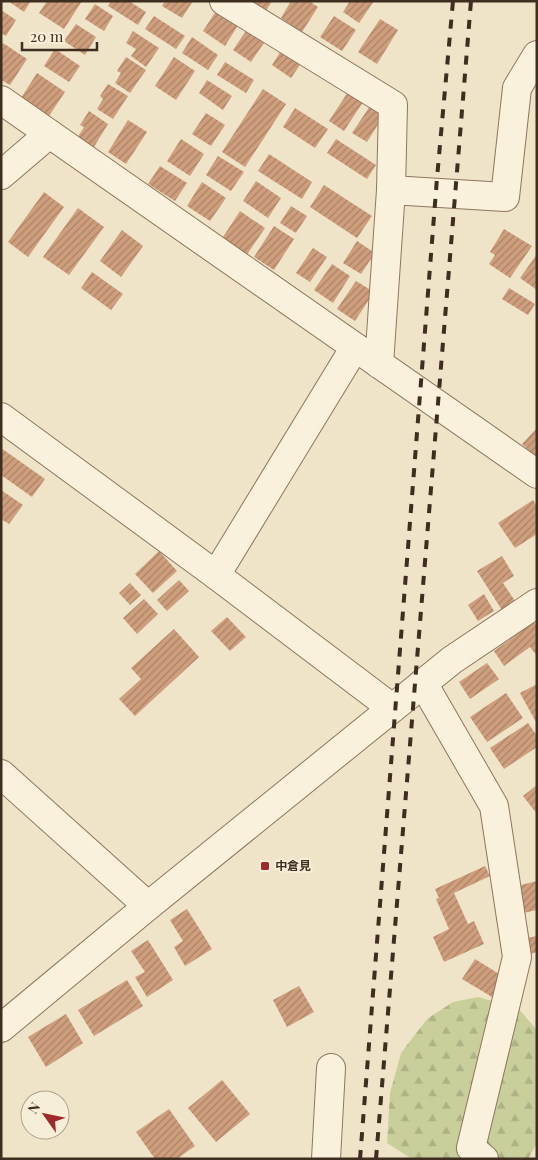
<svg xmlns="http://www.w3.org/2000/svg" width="538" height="1160" font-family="'Playfair Display','Noto Sans JP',serif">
<defs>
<pattern id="forest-firs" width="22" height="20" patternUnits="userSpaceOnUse" patternTransform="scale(1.25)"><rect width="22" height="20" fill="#c9cf9b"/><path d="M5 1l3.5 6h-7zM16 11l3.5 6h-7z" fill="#aeb285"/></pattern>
<pattern id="building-hatch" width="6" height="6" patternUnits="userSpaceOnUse" patternTransform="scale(1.25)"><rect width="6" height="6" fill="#cf9f7d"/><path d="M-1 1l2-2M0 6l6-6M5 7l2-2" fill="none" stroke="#a98266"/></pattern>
</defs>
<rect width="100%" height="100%" fill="#f0e4c8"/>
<path fill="url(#forest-firs)" d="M478,997l40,11 19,22v113l-9,16h-116l-25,-16 3,-50 11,-40 26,-34 26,-17z"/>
<g fill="url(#building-hatch)">
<path d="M8,1h23l-7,11z"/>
<path d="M47,1h35l-18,28 -25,-16z"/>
<path d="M111,1h18l17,11 -8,13 -30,-19z"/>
<path d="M165,1h28l-11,17 -20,-12z"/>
<path d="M252,1h20l-6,10z"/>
<path d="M291,1h18l9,6 -16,25 -21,-14z"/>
<path d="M350,1h24l-15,22 -16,-11z"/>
<path d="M95,4l18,12 -9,15 -19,-12z"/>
<path d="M220,5l22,14 -17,27 -22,-15z"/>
<path d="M1,10l15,10 -10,16 -5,-3z"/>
<path d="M154,16l31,20 -9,13 -31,-20z"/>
<path d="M334,16l22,14 -14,21 -22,-14z"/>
<path d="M380,19l18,11 -21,34 -19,-12z"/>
<path d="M76,24l20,13 -11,18 -21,-14z"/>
<path d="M250,25l18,12 -17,25 -18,-12z"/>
<path d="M133,31l26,17 -13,19 -15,-11 5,-7 -10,-6z"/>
<path d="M192,37l26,18 -10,15 -26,-17z"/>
<path d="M3,43l24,16 -17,26 -9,-5v-33z"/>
<path d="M284,46l20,13 -13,19 -19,-13z"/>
<path d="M55,49l25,17 -11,16 -25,-16z"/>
<path d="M126,57l20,13 -16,23 -15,-10 6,-10 -4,-2z"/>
<path d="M174,57l21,14 -19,29 -21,-14z"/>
<path d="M225,62l29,18 -8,13 -29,-18z"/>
<path d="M37,73l28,19 -16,24 -28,-18z"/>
<path d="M207,80l25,16 -9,14 -24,-17z"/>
<path d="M108,84l20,12 -15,23 -16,-10 6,-10 -3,-3z"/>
<path d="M263,89l23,15 -41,63 -23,-15z"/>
<path d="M348,92l15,10 -19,29 -15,-10z"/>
<path d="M372,103l14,9 -19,30 -15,-9z"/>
<path d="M295,108l33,21 -13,19 -32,-21z"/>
<path d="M89,111l19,13 -14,23 -16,-10 6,-10 -4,-2z"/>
<path d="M206,113l19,12 -14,21 -19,-12z"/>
<path d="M128,120l19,12 -21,32 -18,-12z"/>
<path d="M181,139l23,15 -14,22 -23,-15z"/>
<path d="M336,139l40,26 -9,14 -40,-26z"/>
<path d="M269,154l43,28 -10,17 -44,-28z"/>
<path d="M218,156l26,16 -13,19 -25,-16z"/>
<path d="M160,166l27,17 -12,18 -27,-17z"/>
<path d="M256,181l25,17 -13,20 -25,-17z"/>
<path d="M202,182l24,16 -16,23 -23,-15z"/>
<path d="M324,185l48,31 -15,22 -47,-31z"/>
<path d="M44,192l20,15 -36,50 -20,-15z"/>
<path d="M291,206l16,10 -11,17 -16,-10z"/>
<path d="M78,208l26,19 -35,48 -26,-18z"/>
<path d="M240,211l25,17 -19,28 -25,-16z"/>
<path d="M274,226l20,13 -20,31 -20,-13z"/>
<path d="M504,229l28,17 -22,32 -21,-14 6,-9 -5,-3z"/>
<path d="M122,230l21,16 -22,31 -21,-16z"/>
<path d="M357,241l18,12 -14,21 -18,-11z"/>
<path d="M313,248l14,9 -17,25 -14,-9z"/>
<path d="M537,254v36l-17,-12z"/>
<path d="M332,264l18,12 -17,27 -19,-13z"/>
<path d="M92,272l31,22 -12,16 -30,-22z"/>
<path d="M356,281l18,11 -19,29 -18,-12z"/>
<path d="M509,288l26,16 -7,11 -26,-16z"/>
<path d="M537,428v30l-15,-14z"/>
<path d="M1,448l44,31 -13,18 -31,-22z"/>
<path d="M1,490l22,15 -14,19 -8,-5z"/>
<path d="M533,500l4,6v28l-22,14 -17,-25z"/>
<path d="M159,551l18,20 -24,22 -18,-19z"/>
<path d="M502,556l12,20 -11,7 12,18 -13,9 -25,-39z"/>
<path d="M179,580l10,11 -22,20 -10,-11z"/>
<path d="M130,583l11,12 -11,10 -11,-12z"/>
<path d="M484,594l10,17 -16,10 -10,-16z"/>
<path d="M144,599l14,15 -21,20 -14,-16z"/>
<path d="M227,617l19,20 -16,14 -19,-20z"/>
<path d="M534,622l3,3v31l-7,-9 -26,19 -10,-15z"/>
<path d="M174,629l25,28 -64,59 -16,-17 22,-20 -10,-11z"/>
<path d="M487,663l12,16 -29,20 -11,-17z"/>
<path d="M537,684v40l-17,-31z"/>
<path d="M506,693l17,25 -36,24 -17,-25z"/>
<path d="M528,723l9,13v11l-33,22 -14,-21z"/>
<path d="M537,785v29l-14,-18z"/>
<path d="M485,866l5,10 -36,17 14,31 6,-3 10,23 -40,18 -11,-25 16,-8 -13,-30 3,-1 -4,-9z"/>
<path d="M537,881v29l-14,3 -6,-27z"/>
<path d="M187,909l25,40 -27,17 -11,-19 9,-6 -13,-21z"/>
<path d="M537,936v16l-7,2 -3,-16z"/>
<path d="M148,940l25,40 -26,17 -12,-20 10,-5 -14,-21z"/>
<path d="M475,959l29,18 -12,20 -30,-18z"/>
<path d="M127,980l16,26 -49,30 -16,-26z"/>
<path d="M299,986l15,26 -27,15 -14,-27z"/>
<path d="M66,1014l17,29 -37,24 -18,-30z"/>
<path d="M222,1080l28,34 -34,28 -28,-34z"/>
<path d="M169,1109l26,37 -18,13h-22l-19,-27z"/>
</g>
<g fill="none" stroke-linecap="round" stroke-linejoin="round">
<defs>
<g id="minor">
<path d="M224,1l169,104 -2,85"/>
<path d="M1,100l536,374"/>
<path d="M1,175l48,-41"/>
<path d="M379,364l12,-174 114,7 12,-109 20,-33"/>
<path d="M1,417l215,158 176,133"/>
<path d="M216,575l139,-228"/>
<path d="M423,683l71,123 23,151 -46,191 13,11"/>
<path d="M1,774l147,132"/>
<path d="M1,1028l147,-122 304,-246 85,-57"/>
<path d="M326,1159l5,-91"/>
</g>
</defs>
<use href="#minor" stroke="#8d765c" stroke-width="30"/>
<use href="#minor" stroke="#faf1dc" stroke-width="28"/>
<g stroke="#3d2e20" stroke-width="4" stroke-dasharray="9 9" stroke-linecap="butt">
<path d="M360,1159l77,-981 16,-177"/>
<path d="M376,1159l95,-1158"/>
</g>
</g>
<rect fill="#9e2a2b" stroke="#f7eed8" stroke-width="2" x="260" y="861" width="10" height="10" rx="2.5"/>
<g text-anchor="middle" stroke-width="4" stroke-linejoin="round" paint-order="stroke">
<g font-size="12" font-weight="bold" fill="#3d2e20" stroke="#f7eed8" text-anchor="start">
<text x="275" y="870">中倉見</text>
</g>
</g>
<rect width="538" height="1160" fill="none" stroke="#3d2e20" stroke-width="5"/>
<g transform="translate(45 1115) rotate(303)"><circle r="24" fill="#f7eed8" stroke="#ada18e"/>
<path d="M0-4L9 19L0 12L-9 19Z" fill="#9e2a2b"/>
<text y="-8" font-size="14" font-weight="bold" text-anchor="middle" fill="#3d2e20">N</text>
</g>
<path d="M22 42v8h75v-8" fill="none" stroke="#3d2e20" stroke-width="2.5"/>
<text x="30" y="42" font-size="15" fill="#3d2e20" stroke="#f7eed8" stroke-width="4" paint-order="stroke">20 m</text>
</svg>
